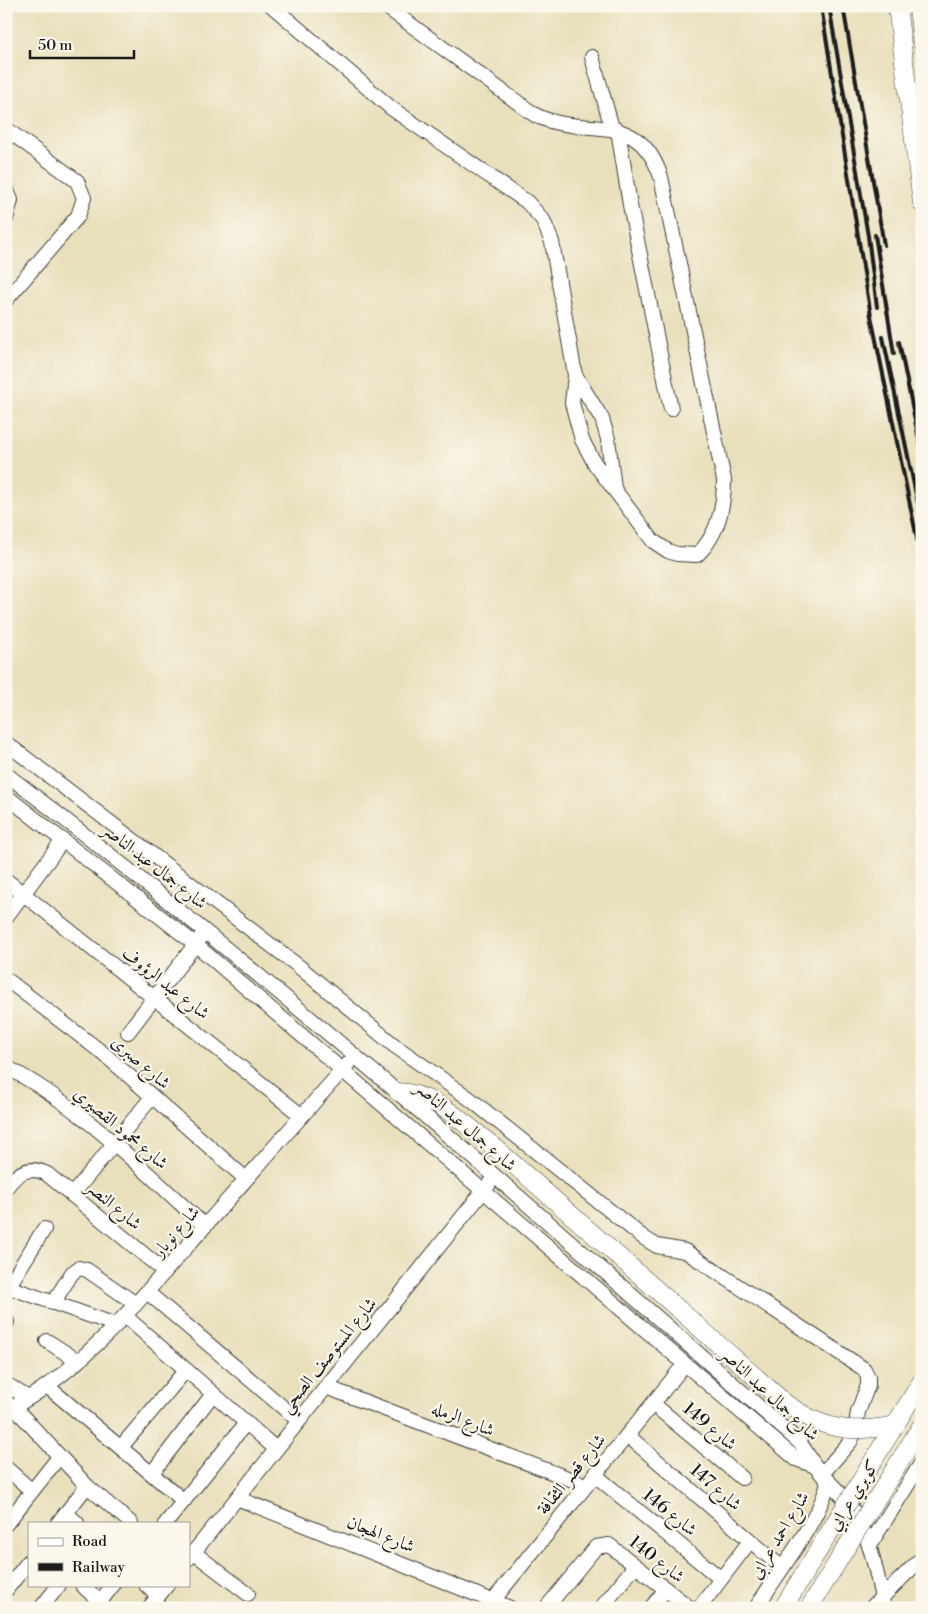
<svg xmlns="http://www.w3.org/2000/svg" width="928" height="1614" font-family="'Libre Bodoni',Amiri,serif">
<rect width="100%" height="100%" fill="#fbf7ec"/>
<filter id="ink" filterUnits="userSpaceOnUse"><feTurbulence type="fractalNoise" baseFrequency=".02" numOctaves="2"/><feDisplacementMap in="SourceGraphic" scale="10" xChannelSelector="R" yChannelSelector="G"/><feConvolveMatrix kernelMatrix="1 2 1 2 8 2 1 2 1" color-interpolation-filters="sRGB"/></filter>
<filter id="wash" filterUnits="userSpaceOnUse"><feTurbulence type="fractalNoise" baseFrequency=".0096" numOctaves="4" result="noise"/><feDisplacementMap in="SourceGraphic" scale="20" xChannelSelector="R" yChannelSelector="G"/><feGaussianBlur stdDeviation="1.12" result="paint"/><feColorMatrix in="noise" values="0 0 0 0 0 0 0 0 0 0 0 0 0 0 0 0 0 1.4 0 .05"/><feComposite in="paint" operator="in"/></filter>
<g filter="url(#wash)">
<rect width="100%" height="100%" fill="#e9dfbb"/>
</g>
<g filter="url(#ink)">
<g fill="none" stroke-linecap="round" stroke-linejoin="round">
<defs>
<g id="minor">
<path d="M272,6l119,102 136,94 16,18 9,22 23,133 -3,28 10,37 13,24 58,77 15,10 9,3 20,1c21,-20 27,-47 27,-75l-63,-303c-24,-71 -76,-37 -126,-62l-150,-109"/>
<path d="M592,57l20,71"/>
<path d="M6,129l71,52 7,17 -6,18 -72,84"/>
<path d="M618,130l12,75 41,204"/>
<path d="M6,188l5,12 -5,19"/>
<path d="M575,375l27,44 6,20 6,49"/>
<path d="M6,743l291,222 98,81 75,53 174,139 13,8 28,5 179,118 4,8v8l-10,27 -3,20 -5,10 -28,32"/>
<path d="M6,774c275,210 533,440 793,668 7,8 11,18 17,25 9,12 20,21 29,32 25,31 31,71 39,109"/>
<path d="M6,796l189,148 601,515 19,7"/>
<path d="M6,880l296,236"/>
<path d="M6,917l57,-77"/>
<path d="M6,979l98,75 142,125"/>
<path d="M128,1032l73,-95"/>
<path d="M6,1067c74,38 138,104 199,159"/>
<path d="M6,1188c11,-16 23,-23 41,-14l118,98"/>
<path d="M72,1195l80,-98"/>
<path d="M6,1286l110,39"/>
<path d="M8,1287l36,-58"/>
<path d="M147,1292l152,129"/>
<path d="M53,1303l19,-30 7,-5 8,2 49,34"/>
<path d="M125,1316l151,133"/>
<path d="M6,1324l1,-2"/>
<path d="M47,1341l31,20"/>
<path d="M6,1384l22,14"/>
<path d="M47,1386l137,115"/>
<path d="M326,1387l260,98"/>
<path d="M653,1404l89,74"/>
<path d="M14,1407l73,79 44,37"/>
<path d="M6,1411c75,-39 129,-106 184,-168 53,-60 105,-120 158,-179"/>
<path d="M627,1435l154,132"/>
<path d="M121,1447l65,-77"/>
<path d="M6,1468l26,23"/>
<path d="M152,1473l61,-79"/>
<path d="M595,1475l126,104"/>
<path d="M237,1498l273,110"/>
<path d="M66,1513l11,10"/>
<path d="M58,1523l29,-37"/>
<path d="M166,1523l80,-100"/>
<path d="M6,1524l53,-67"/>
<path d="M869,1546l53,-84"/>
<path d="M193,1552l55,42"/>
<path d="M189,1558l300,-374"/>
<path d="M82,1585l18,17"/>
<path d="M146,1585l12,11"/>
<path d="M6,1590l23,-29"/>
<path d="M41,1608l18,-23"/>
<path d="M95,1608l18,-23"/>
<path d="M149,1608l18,-23"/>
<path d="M487,1608l197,-243"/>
<path d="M546,1608l50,-61 13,-2 81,63"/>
<path d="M601,1608l34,-42"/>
<path d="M651,1608l15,-19"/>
<path d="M699,1608l51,-67"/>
<path d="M756,1608c19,-31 69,-96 72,-128"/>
<path d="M871,1608l51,-50"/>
</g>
<g id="major">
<path d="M897,6l25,197"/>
<path d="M918,6l4,36"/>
<path d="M398,1092c39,2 66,32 95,54"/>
</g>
</defs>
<use href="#minor" stroke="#3b3934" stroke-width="16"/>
<use href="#major" stroke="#3b3934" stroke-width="19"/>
<use href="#minor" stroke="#fff" stroke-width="14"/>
<use href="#major" stroke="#fff" stroke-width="18"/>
<g stroke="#1c1c1c" stroke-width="4">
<path d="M821,6l50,310 51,247"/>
<path d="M829,6l39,230 9,71"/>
<path d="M843,6l41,239"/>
<path d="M875,235l19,119"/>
<path d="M883,337l39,186"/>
<path d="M899,342l23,112"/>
</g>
<defs>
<g id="major-bridge">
<path d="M493,1146l292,257c38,27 65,31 111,22"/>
<path d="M783,1608l139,-227"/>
<path d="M809,1608l113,-183"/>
</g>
</defs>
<use href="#major-bridge" stroke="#3b3934" stroke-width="19" stroke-linecap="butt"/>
<use href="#major-bridge" stroke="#fff" stroke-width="18"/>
</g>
</g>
<g text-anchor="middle" stroke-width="4.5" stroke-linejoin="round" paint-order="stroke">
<g font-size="18" fill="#1c1c1c" stroke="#fbf7ec">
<text transform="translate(155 866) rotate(38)" y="6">شارع جمال عبد الناصر</text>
<text transform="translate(166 983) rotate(38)" y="6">شارع عبد الرؤوف</text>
<text transform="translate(141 1062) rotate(41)" y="6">شارع صبرى</text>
<text transform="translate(466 1126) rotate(41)" y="6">شارع جمال عبد الناصر</text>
<text transform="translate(121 1128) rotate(40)" y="6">شارع محمود القصيري</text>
<text transform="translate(114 1205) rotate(40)" y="6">شارع النصر</text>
<text transform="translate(176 1231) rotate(-49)" y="6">شارع نوبار</text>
<text transform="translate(328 1355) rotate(-51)" y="6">شارع المستوصف الصحي</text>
<text transform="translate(770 1394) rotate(43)" y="6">شارع جمال عبد الناصر</text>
<text transform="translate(463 1419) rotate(21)" y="6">شارع الرمله</text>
<text transform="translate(710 1426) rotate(40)" y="6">شارع 149</text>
<text transform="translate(571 1474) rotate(-51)" y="6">شارع قصر الثقافة</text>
<text transform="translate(716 1487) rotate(41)" y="6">شارع 147</text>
<text transform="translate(853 1495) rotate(-58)" y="6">كوبري عرابي</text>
<text transform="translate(670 1512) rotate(39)" y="6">شارع 146</text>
<text transform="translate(381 1534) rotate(22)" y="6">شارع الهجان</text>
<text transform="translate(779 1535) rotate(-59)" y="6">شارع احمد عرابى</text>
<text transform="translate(657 1559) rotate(38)" y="6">شارع 140</text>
</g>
</g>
<rect width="928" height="1614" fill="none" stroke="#fbf7ec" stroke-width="25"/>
<rect x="28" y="1522" width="162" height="65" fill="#fbf7ec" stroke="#a29f99"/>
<rect x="38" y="1538" width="25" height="8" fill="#ffffff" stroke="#a29f99"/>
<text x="72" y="1546" font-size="15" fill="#1c1c1c">Road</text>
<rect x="38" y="1563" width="25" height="8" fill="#1c1c1c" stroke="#a29f99"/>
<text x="72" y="1572" font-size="15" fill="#1c1c1c">Railway</text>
<path d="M30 50v8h104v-8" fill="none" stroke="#1c1c1c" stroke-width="2.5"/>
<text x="38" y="50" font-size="15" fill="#1c1c1c" stroke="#fbf7ec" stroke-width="4" paint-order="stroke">50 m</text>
</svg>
